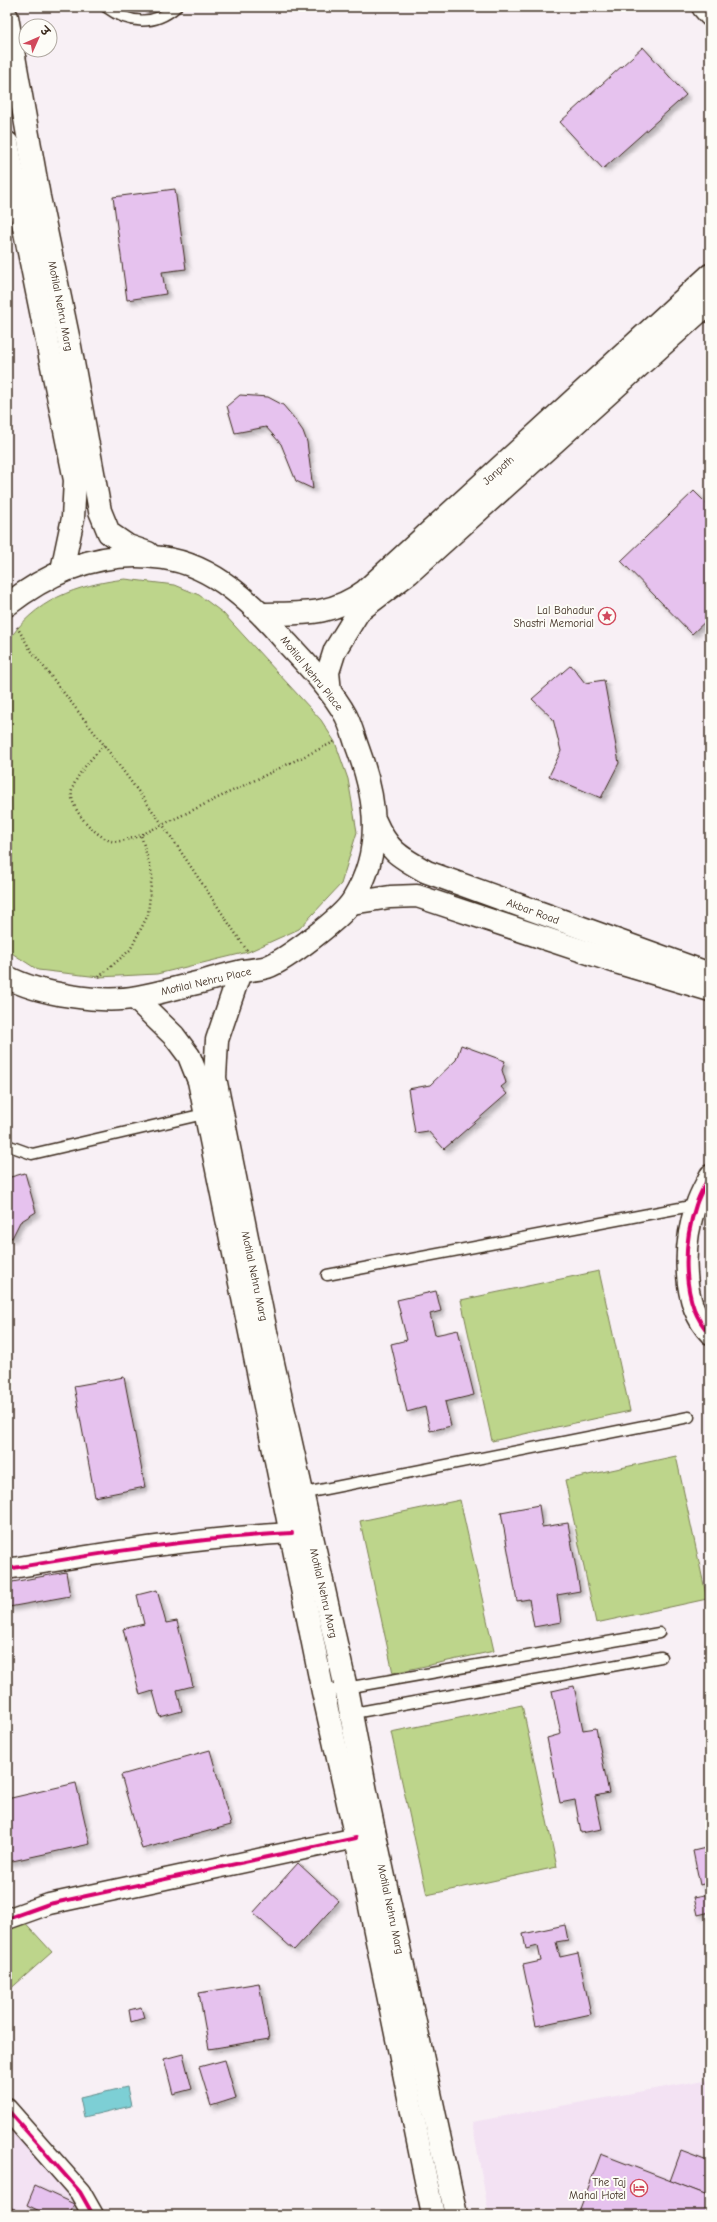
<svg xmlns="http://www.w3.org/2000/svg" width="717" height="2222" font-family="'Comic Neue','Playpen Sans Deva',sans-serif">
<defs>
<filter id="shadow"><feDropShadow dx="3.5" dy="3.5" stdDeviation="2" flood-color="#0004"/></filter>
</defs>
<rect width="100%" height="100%" fill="#f8f0f5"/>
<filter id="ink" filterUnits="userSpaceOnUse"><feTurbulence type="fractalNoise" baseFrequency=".025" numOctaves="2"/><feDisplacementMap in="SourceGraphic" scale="8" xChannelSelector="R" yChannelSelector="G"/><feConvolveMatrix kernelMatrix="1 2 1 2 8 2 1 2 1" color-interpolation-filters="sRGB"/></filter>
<g filter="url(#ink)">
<g fill="#f3e2f3">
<path d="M710,2079v136h-221l-17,-93z"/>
<path d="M7,2121l81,94h-81z"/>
</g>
<g fill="#bdd58b" stroke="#7c8054">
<path d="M125,579l50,6 24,10 24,18 98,107 14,22 13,37 9,53 -16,52 -42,45 -51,23 -91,22 -58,3 -61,-7 -31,-20v-307c27,-43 69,-58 118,-64z"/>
<path d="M599,1271l31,140 -138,30 -31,-141z"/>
<path d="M676,1456l31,143 -111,24 -31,-143z"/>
<path d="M460,1500l34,151 -101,22 -33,-152z"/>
<path d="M522,1705l35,162 -130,28 -36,-163z"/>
<path d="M20,1917l32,35 -45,40v-63z"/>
</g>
<path fill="#7dcfd5" stroke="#638d8c" d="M127,2087l4,19 -47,11 -4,-19z"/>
<g fill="#e6c2ee" stroke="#3b2a1e" filter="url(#shadow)">
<path d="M643,47l43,48 -83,74 -43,-47z"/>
<path d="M175,189l11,80 -24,3 4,22 -39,6 -14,-103z"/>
<path d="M240,395l28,2 15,8 11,13 9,13 4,11 6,47 -17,-8 -15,-37 -15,-17 -31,6 -8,-27z"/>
<path d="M694,491l16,16v110l-18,17 -71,-73z"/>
<path d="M571,665l14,18 19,-3 15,83 -18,35 -52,-22 12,-25 -8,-32 -21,-20z"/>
<path d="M461,1045l44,16 -3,9 4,13 -5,4 6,7 -63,55 -16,-18 -13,2 -7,-44 22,-4 26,-25z"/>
<path d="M25,1173l11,39 -16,10 -8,16 -5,-2v-58z"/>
<path d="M436,1291l5,20 -11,3 5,21 23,-5 16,65 -29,7 6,24 -21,5 -5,-24 -18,5 -16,-68 16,-4 -10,-40z"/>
<path d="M124,1377l21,110 -50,10 -21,-111z"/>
<path d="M539,1505l3,22 26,-4 12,68 -23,4 4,27 -27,5 -5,-28 -12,2 -16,-89z"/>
<path d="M66,1572l4,24 -61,11 -2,-24z"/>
<path d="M157,1590l9,33 11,-2 16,65 -16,4 5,21 -22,6 -7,-26 -13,4 -17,-66 21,-5 -7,-29z"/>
<path d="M574,1686l9,44 13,-2 13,65 -14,3 7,33 -21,4 -6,-33 -15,3 -13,-65 14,-4 -9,-43z"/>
<path d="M210,1750l21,75 -89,24 -21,-74z"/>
<path d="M76,1783l14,61 -82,18 -1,-63z"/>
<path d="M710,1847v35l-10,3 -7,-34z"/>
<path d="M298,1863l41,38 -45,49 -41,-37z"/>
<path d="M710,1894v18l-12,3 -4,-18z"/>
<path d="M565,1925l3,15 -12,2 4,15 18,-4 13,61 -55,12 -13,-61 18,-4 -3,-15 -12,3 -3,-15z"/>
<path d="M259,1983l10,56 -60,10 -10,-56z"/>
<path d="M141,2007l3,11 -13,4 -2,-12z"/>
<path d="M183,2054l9,35 -19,5 -9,-35z"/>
<path d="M225,2060l11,38 -25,8 -12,-39z"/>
<path d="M681,2151l29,11v34l-40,-15z"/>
<path d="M601,2154l109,42v19h-132z"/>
<path d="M35,2186l39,18 -5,11h-21l-21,-10z"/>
<path d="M7,2207l8,2 -2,6h-6z"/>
</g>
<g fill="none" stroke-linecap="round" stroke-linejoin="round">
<defs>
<g id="service">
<path d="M106,7c23,17 48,19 70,0"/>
<path d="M7,1145l25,9 172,-40"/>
<path d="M327,1275l369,-70"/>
<path d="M300,1494l389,-77"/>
<path d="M323,1692l336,-59"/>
<path d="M348,1714l313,-57"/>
</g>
<g id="minor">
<path d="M710,1175c-5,10 -11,20 -14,30 -13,38 -16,99 14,129"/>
<path d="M7,1569c95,-16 188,-31 285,-36"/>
<path d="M7,1919l42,-15 307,-66"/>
<path d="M7,2109l73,83 13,23"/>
</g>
<g id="secondary">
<path d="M703,7l7,8"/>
<path d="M7,17l32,180 30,144 31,170 9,22 19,13 20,7"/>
<path d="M7,143l68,337 -2,38 -11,52"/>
<path d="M7,605c46,-36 97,-56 156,-47 51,7 93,48 124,85 21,23 44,46 59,73 5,10 8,22 12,33 19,52 25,102 -5,151 -10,17 -67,60 -86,67 -7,2 -16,3 -24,4 -13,3 -26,6 -38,10 -23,5 -45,12 -68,16 -35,7 -99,-3 -130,-20"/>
<path d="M263,614c39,-1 68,2 102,-23l345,-316"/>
<path d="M330,692l-2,-20 7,-22 24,-39 50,-38 301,-271"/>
<path d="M375,821c13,30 25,36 52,51l283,102"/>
<path d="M352,903l38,-6 27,-1 202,67 91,27"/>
<path d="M240,972l-23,68 -2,38 51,254 80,356 22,114 88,413"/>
<path d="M135,998l39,38 15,20 10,25 124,611 33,146 77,377"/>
</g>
</defs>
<use href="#service" stroke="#3b2a1e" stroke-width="13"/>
<use href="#minor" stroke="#3b2a1e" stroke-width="23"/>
<use href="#secondary" stroke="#3b2a1e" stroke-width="25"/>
<g stroke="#3b2a1e" stroke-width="2.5" stroke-dasharray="1 3" stroke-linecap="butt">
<path d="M17,627l13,22 74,96 59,80 85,127"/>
<path d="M104,745c-12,13 -27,28 -32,45 -4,18 23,46 39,51 7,2 23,-3 30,-6l195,-94"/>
<path d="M99,977l31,-27 18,-35 4,-41 -11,-39"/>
</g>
<use href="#service" stroke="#fdfcf7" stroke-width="10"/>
<use href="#minor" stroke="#fdfcf7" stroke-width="20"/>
<use href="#secondary" stroke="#fdfcf7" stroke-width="22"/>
<defs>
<g id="cycleway">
<path d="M710,1175c-5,10 -11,20 -14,30 -13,38 -16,99 14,129"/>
<path d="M7,1569c95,-16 188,-31 285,-36"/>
<path d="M7,1919l42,-15 307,-66"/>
<path d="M7,2109l73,83 13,23"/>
</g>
</defs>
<use href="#cycleway" stroke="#fdfcf7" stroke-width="6"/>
<use href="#cycleway" stroke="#d6006c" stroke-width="4"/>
</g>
</g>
<defs>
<symbol id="sight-ring" viewBox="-11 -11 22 22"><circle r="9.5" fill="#fdfcf7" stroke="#d1495b" stroke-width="1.5"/><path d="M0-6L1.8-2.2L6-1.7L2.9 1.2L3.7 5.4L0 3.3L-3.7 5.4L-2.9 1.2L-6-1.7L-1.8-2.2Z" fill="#d1495b"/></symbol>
<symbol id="hotel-ring" viewBox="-11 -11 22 22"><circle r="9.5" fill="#fdfcf7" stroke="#d1495b" stroke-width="1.5"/><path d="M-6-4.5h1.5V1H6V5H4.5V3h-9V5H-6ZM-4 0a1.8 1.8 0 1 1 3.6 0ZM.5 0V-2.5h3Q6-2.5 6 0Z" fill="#d1495b"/></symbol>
</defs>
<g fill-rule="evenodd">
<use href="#sight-ring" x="597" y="606" width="20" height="20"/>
<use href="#hotel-ring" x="629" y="2178" width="20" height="20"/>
</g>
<g text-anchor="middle" stroke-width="4" stroke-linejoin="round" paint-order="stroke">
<g font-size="11" fill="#3b2a1e" stroke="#fdfcf7">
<text transform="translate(61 306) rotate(79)" y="4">Motilal Nehru Marg</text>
<text transform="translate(498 470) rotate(-42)" y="4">Janpath</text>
<text transform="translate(312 673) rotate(51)" y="4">Motilal Nehru Place</text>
<text transform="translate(533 911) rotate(20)" y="4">Akbar Road</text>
<text transform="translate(206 981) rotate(-13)" y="4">Motilal Nehru Place</text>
<text transform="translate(255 1276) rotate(78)" y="4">Motilal Nehru Marg</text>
<text transform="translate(324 1593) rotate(77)" y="4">Motilal Nehru Marg</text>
<text transform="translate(391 1909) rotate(78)" y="4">Motilal Nehru Marg</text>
</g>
<g font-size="11" fill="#3b2a1e" stroke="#fdfcf7" text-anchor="end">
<text x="594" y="614">Lal Bahadur<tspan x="594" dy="13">Shastri Memorial</tspan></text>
<text x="626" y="2186">The Taj<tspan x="626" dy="13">Mahal Hotel</tspan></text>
</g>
</g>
<rect width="717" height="2222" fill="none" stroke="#fdfcf7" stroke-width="24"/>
<rect x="12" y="12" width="693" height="2198" fill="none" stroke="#3b2a1e" stroke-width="1.5" filter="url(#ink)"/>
<g transform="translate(38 38) rotate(45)"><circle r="19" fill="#fdfcf7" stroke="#afa8a0"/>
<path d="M0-3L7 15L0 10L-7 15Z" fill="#d1495b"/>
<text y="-6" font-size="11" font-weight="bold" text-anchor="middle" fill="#3b2a1e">उ</text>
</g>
</svg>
